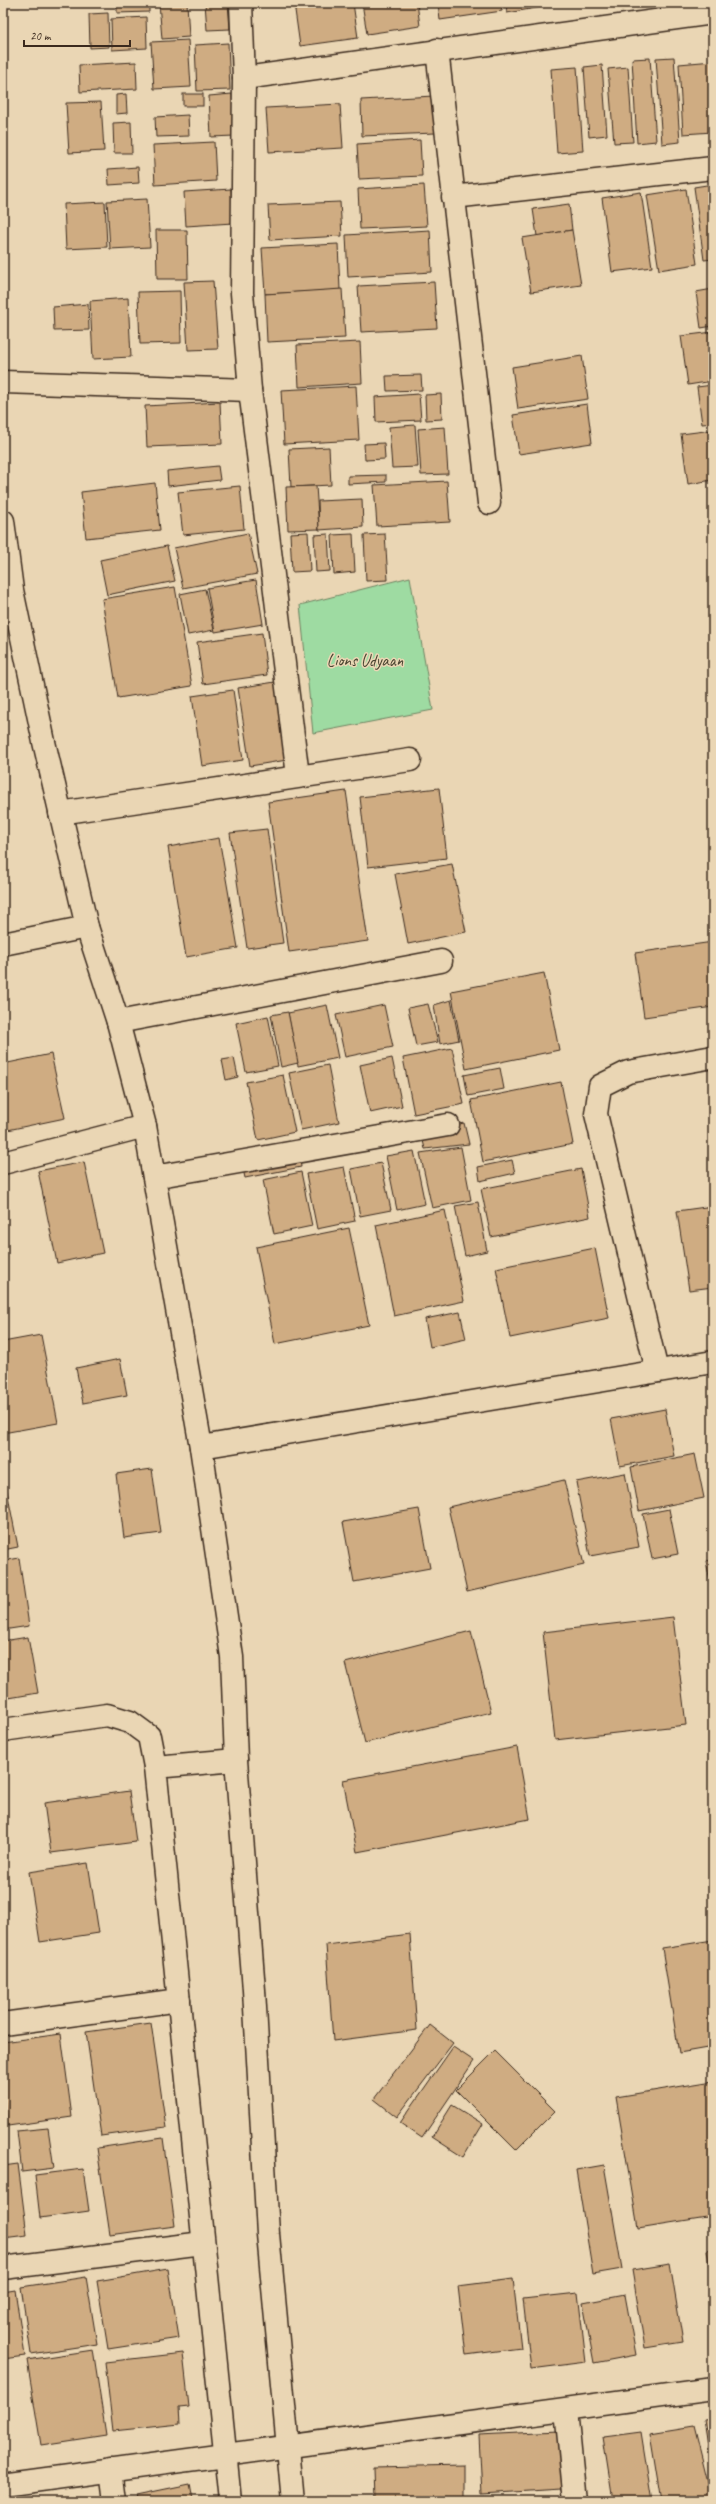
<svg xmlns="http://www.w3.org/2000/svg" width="716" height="2504" font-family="Caveat,sans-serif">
<rect width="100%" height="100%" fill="#ead6b4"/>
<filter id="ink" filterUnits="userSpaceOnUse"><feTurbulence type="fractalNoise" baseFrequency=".025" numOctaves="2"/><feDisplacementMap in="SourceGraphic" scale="8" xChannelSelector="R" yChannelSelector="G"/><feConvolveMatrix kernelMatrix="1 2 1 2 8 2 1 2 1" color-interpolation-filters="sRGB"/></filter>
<g filter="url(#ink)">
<path fill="#9edba2" stroke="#6c8260" d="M410,577l23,133 -120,23 -13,-128z"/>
<g fill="#cfac82" stroke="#3b2a1e">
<path d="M149,3v9l-32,1v-9z"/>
<path d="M159,3h28l2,34 -27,2z"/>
<path d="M205,3h23l2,26 -23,1z"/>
<path d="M294,3h59l5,35 -58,8z"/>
<path d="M362,3h55l3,23 -53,8z"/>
<path d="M438,3h63l1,8 -62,9z"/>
<path d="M506,3h41l1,3 -41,7z"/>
<path d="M620,3h41l-40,6z"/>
<path d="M108,13l1,34 -19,1 -1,-34z"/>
<path d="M146,17l1,31 -35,2 -1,-31z"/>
<path d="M188,40l3,47 -37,2 -3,-47z"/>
<path d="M228,43l2,47 -33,1 -2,-46z"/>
<path d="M674,57l6,85 -18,2 -6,-86z"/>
<path d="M650,58l6,83 -19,2 -5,-84z"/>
<path d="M713,61v71l-30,2 -4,-70z"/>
<path d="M136,62l1,27 -57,3 -1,-27z"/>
<path d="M602,65l5,70 -18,2 -5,-70z"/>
<path d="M577,67l6,84 -26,2 -6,-84z"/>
<path d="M628,67l5,75 -19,1 -6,-74z"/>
<path d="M126,94l1,19 -11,1v-19z"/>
<rect x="183" y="94" width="20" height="12"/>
<path d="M232,94l2,42 -23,1 -2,-41z"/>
<path d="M434,96l1,37 -73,3 -1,-36z"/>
<path d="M101,102l3,49 -35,2 -3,-50z"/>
<path d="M340,104l3,44 -74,4 -3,-44z"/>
<path d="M188,115l1,21 -33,1 -1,-20z"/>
<path d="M131,122l1,31h-18l-1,-30z"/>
<path d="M420,140l2,36 -63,3 -2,-35z"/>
<path d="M214,142l2,39 -61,4 -2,-40z"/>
<path d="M138,167l1,16 -30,2 -1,-16z"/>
<path d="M713,184v75l-9,1 -10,-73z"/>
<path d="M424,185l3,41 -67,3 -2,-40z"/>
<path d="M231,189l2,34 -47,3 -2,-34z"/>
<path d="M686,189l11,75 -38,6 -12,-75z"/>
<path d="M641,192l11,75 -40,5 -10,-74z"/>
<path d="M147,199l3,48 -40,2 -3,-48z"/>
<path d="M105,202l2,45 -41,2 -2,-45z"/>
<path d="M340,202l2,34 -72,4 -2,-35z"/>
<path d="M569,204l3,26 -35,6 -4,-27z"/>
<path d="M156,230h31l1,49h-31z"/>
<path d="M430,230l2,42 -84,5 -2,-42z"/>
<path d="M572,230l9,55 -50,7 -9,-54z"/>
<path d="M338,244l2,46 -75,4 -3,-46z"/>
<path d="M213,281l5,68 -30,1 -4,-68z"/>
<path d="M434,282l3,46 -76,4 -3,-46z"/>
<path d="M342,289l3,49 -78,4 -2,-48z"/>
<path d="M713,289v37l-12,2 -5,-36z"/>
<path d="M180,291l1,52 -41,1 -2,-52z"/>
<path d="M128,298l3,59 -38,2 -3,-58z"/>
<path d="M88,304l1,26 -35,1 -1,-24z"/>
<path d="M713,332v49l-25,4 -7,-49z"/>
<path d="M360,342l2,41 -63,4 -2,-42z"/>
<path d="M582,356l6,43 -70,10 -6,-42z"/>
<path d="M421,375l1,15 -35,1 -1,-15z"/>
<path d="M713,385v38l-11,1 -5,-37z"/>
<path d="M356,386l3,54 -75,4 -3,-54z"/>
<path d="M419,394l2,26 -45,2 -1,-25z"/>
<path d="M441,394l1,25 -16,1 -1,-25z"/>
<path d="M220,402l2,42 -75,3 -2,-41z"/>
<path d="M587,404l5,39 -73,11 -6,-39z"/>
<path d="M415,425l3,42 -26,1 -3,-41z"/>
<path d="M445,427l3,47 -27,1 -3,-46z"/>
<path d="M713,430v50l-25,4 -7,-50z"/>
<path d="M384,443l1,16 -20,1 -1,-16z"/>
<path d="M329,447l2,38 -40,2 -2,-38z"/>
<path d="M218,466l2,14 -52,6 -1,-15z"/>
<path d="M386,475v7l-38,2v-8z"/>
<path d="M447,481l3,41 -73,4 -3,-41z"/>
<path d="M155,483l5,47 -74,8 -5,-46z"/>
<path d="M240,486l4,43 -61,6 -5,-43z"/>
<path d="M316,486l3,43 -31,1 -2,-43z"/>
<path d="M362,499l1,28 -44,3 -1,-29z"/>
<path d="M308,532l2,39 -18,1 -2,-39z"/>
<path d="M248,533l9,41 -74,14 -9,-40z"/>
<path d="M328,534l2,37 -14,1 -2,-37z"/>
<path d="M353,534l2,38 -21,2 -2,-39z"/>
<path d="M385,534l3,46 -22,1 -2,-46z"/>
<path d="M167,546l8,35 -68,14 -7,-35z"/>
<path d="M256,580l7,44 -48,8 -8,-44z"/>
<path d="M175,587l17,99 -74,12 -16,-99z"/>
<path d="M205,589l9,41 -26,5 -8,-41z"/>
<path d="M262,633l5,42 -64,9 -6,-42z"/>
<path d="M275,682l12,78 -37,6 -12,-78z"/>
<path d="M233,690l10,70 -41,6 -10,-70z"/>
<path d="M439,788l8,70 -79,9 -8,-70z"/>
<path d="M346,791l22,150 -79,11 -21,-150z"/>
<path d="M267,829l16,114 -36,5 -17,-115z"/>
<path d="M219,838l19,110 -52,9 -18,-110z"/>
<path d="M452,864l14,68 -58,12 -13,-70z"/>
<path d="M713,942v65l-69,10 -9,-64z"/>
<path d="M544,973l15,77 -93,19 -15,-78z"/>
<path d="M451,1000l8,40 -19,4 -6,-39z"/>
<path d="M428,1004l10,38 -22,4 -8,-38z"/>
<path d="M327,1005l11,53 -40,8 -10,-53z"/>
<path d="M384,1005l9,42 -48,10 -9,-42z"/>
<path d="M288,1012l10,51 -17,4 -10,-52z"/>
<path d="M268,1016l10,50 -32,6 -10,-49z"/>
<path d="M452,1048l12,56 -50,10 -11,-56z"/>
<path d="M51,1054l14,64 -62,13v-67z"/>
<path d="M234,1058l4,19 -12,3 -4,-20z"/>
<path d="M392,1058l10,48 -32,7 -10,-48z"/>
<path d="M328,1065l11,57 -38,8 -12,-57z"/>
<path d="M500,1068l4,21 -36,7 -4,-21z"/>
<path d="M283,1075l12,57 -37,8 -12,-58z"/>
<path d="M561,1082l12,62 -90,18 -12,-62z"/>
<path d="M464,1123l5,21 -44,5 -4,-17z"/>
<path d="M461,1147l10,53 -39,8 -12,-55z"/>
<path d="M414,1151l11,53 -28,6 -11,-54z"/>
<path d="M299,1153l2,14 -56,11 -3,-14z"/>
<path d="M512,1160l3,13 -35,8 -2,-14z"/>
<path d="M84,1162l19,91 -46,10 -19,-92z"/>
<path d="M381,1163l10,47 -31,6 -9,-47z"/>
<path d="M344,1167l11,54 -38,8 -11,-55z"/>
<path d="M581,1169l9,48 -99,20 -10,-48z"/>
<path d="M301,1172l11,54 -38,8 -11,-54z"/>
<path d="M478,1202l9,49 -22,5 -10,-50z"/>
<path d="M713,1206v81l-24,3 -12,-79z"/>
<path d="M445,1210l19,91 -70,15 -18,-91z"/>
<path d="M349,1228l20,97 -94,19 -19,-97z"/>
<path d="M595,1248l14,70 -99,20 -14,-70z"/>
<path d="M460,1312l6,27 -36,8 -5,-28z"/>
<path d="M41,1335l17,88 -55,10v-91z"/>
<path d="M120,1359l7,36 -44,8 -7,-35z"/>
<path d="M665,1409l9,47 -54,10 -9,-47z"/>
<path d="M695,1454l9,44 -65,13 -8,-44z"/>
<path d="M152,1469l9,64 -37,5 -8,-64z"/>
<path d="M625,1473l14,74 -49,9 -14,-74z"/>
<path d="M564,1480l20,85 -117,27 -19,-85z"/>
<path d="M7,1491l11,56 -15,3v-58z"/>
<path d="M419,1509l11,59 -76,14 -11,-60z"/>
<path d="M669,1509l9,45 -26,5 -9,-45z"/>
<path d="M19,1558l10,68 -26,4v-69z"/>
<path d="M713,1560v36l-7,-35z"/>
<path d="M673,1617l13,108 -131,15 -12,-108z"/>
<path d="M471,1631l20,81 -126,31 -20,-80z"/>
<path d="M28,1637l10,56 -35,6v-58z"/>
<path d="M517,1747l13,72 -173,33 -14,-72z"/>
<path d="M129,1791l7,51 -85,11 -7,-50z"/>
<path d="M88,1863l11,70 -59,9 -11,-70z"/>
<path d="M410,1934l7,96 -84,11 -7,-96z"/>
<path d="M713,1940v107l-34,6 -17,-105z"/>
<path d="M151,2023l15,104 -65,9 -15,-104z"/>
<path d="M430,2025l23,18 -56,74 -23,-18z"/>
<path d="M61,2034l11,83 -64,9 -5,-37v-47z"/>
<path d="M453,2047l21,14 -52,77 -22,-15z"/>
<path d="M495,2051l60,60 -39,39 -60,-60z"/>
<path d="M713,2081v135l-75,12 -22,-131z"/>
<path d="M452,2105l31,19 -20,33 -31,-20z"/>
<path d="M48,2128l6,40 -32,4 -5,-41z"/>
<path d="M163,2138l12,88 -65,9 -13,-87z"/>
<path d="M18,2164l9,71 -24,3v-72z"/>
<path d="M604,2165l18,104 -29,5 -17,-104z"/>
<path d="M83,2169l6,42 -49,7 -5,-43z"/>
<path d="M713,2249v40l-6,-39z"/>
<path d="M670,2264l13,78 -38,6 -13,-78z"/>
<path d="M168,2269l11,69 -71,11 -11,-68z"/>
<path d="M86,2277l11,67 -66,10 -10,-67z"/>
<path d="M513,2279l8,69 -55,7 -8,-69z"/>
<path d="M15,2290l10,66 -22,3v-67z"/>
<path d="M578,2293l8,69 -55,7 -8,-70z"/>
<path d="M625,2295l11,60 -42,8 -11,-60z"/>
<path d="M93,2350l13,85 -65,10 -14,-85z"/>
<path d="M183,2353l6,54 -10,1 1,16 -67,7 -8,-69z"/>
<path d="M713,2419v57l-9,-56z"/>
<path d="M694,2426l18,72 -19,3h-32l-11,-68z"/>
<path d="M559,2431l3,58 -80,5 -3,-59z"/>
<path d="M641,2432l11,69h-39l-10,-64z"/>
<path d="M464,2465v36h-90l-1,-34z"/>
<path d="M190,2484l3,17h-54l-2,-6z"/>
</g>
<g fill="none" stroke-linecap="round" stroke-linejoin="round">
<defs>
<g id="minor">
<path d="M241,3l3,75 -2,215 8,97 48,386"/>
<path d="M437,50l52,453"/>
<path d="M244,78l469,-65"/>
<path d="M453,197l260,-29"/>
<path d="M3,382l247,8"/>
<path d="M60,813l350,-53"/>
<path d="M3,944l84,-17"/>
<path d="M118,1022l323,-61"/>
<path d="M3,1163l142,-37"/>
<path d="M154,1177l294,-52"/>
<path d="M657,1371l-61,-257 4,-28 28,-14 85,-15"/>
<path d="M201,1447l512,-85"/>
<path d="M3,1730l104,-15 23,7 19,14 6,31"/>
<path d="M3,2024l176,-24"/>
<path d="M3,2268l200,-25"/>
<path d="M566,2410l9,91"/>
<path d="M110,2470l4,31"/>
<path d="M3,2485l710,-96"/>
</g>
<g id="tertiary">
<path d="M3,521l9,69 32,152 43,185 31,95 27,104 56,321 31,210 4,103 18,230 14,244 25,267"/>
<path d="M230,2501l-75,-734 81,-7"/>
</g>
</defs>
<use href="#minor" stroke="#3b2a1e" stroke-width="25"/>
<use href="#tertiary" stroke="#3b2a1e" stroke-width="25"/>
<use href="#minor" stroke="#ead6b4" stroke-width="22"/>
<use href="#tertiary" stroke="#ead6b4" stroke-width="22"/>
</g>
</g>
<g text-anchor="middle" stroke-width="3" stroke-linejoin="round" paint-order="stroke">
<g font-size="17" fill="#4a4532" stroke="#ead6b4">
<text x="365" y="666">Lions Udyaan</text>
</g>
</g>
<rect width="716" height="2504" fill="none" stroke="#ead6b4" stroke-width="16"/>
<rect x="8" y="8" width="700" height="2488" fill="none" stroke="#3b2a1e" stroke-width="1.5" filter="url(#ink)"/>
<path d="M24 40v6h106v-6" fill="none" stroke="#3b2a1e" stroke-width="2"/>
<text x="30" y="40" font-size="12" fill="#3b2a1e" stroke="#ead6b4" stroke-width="3" paint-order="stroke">20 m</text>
</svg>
